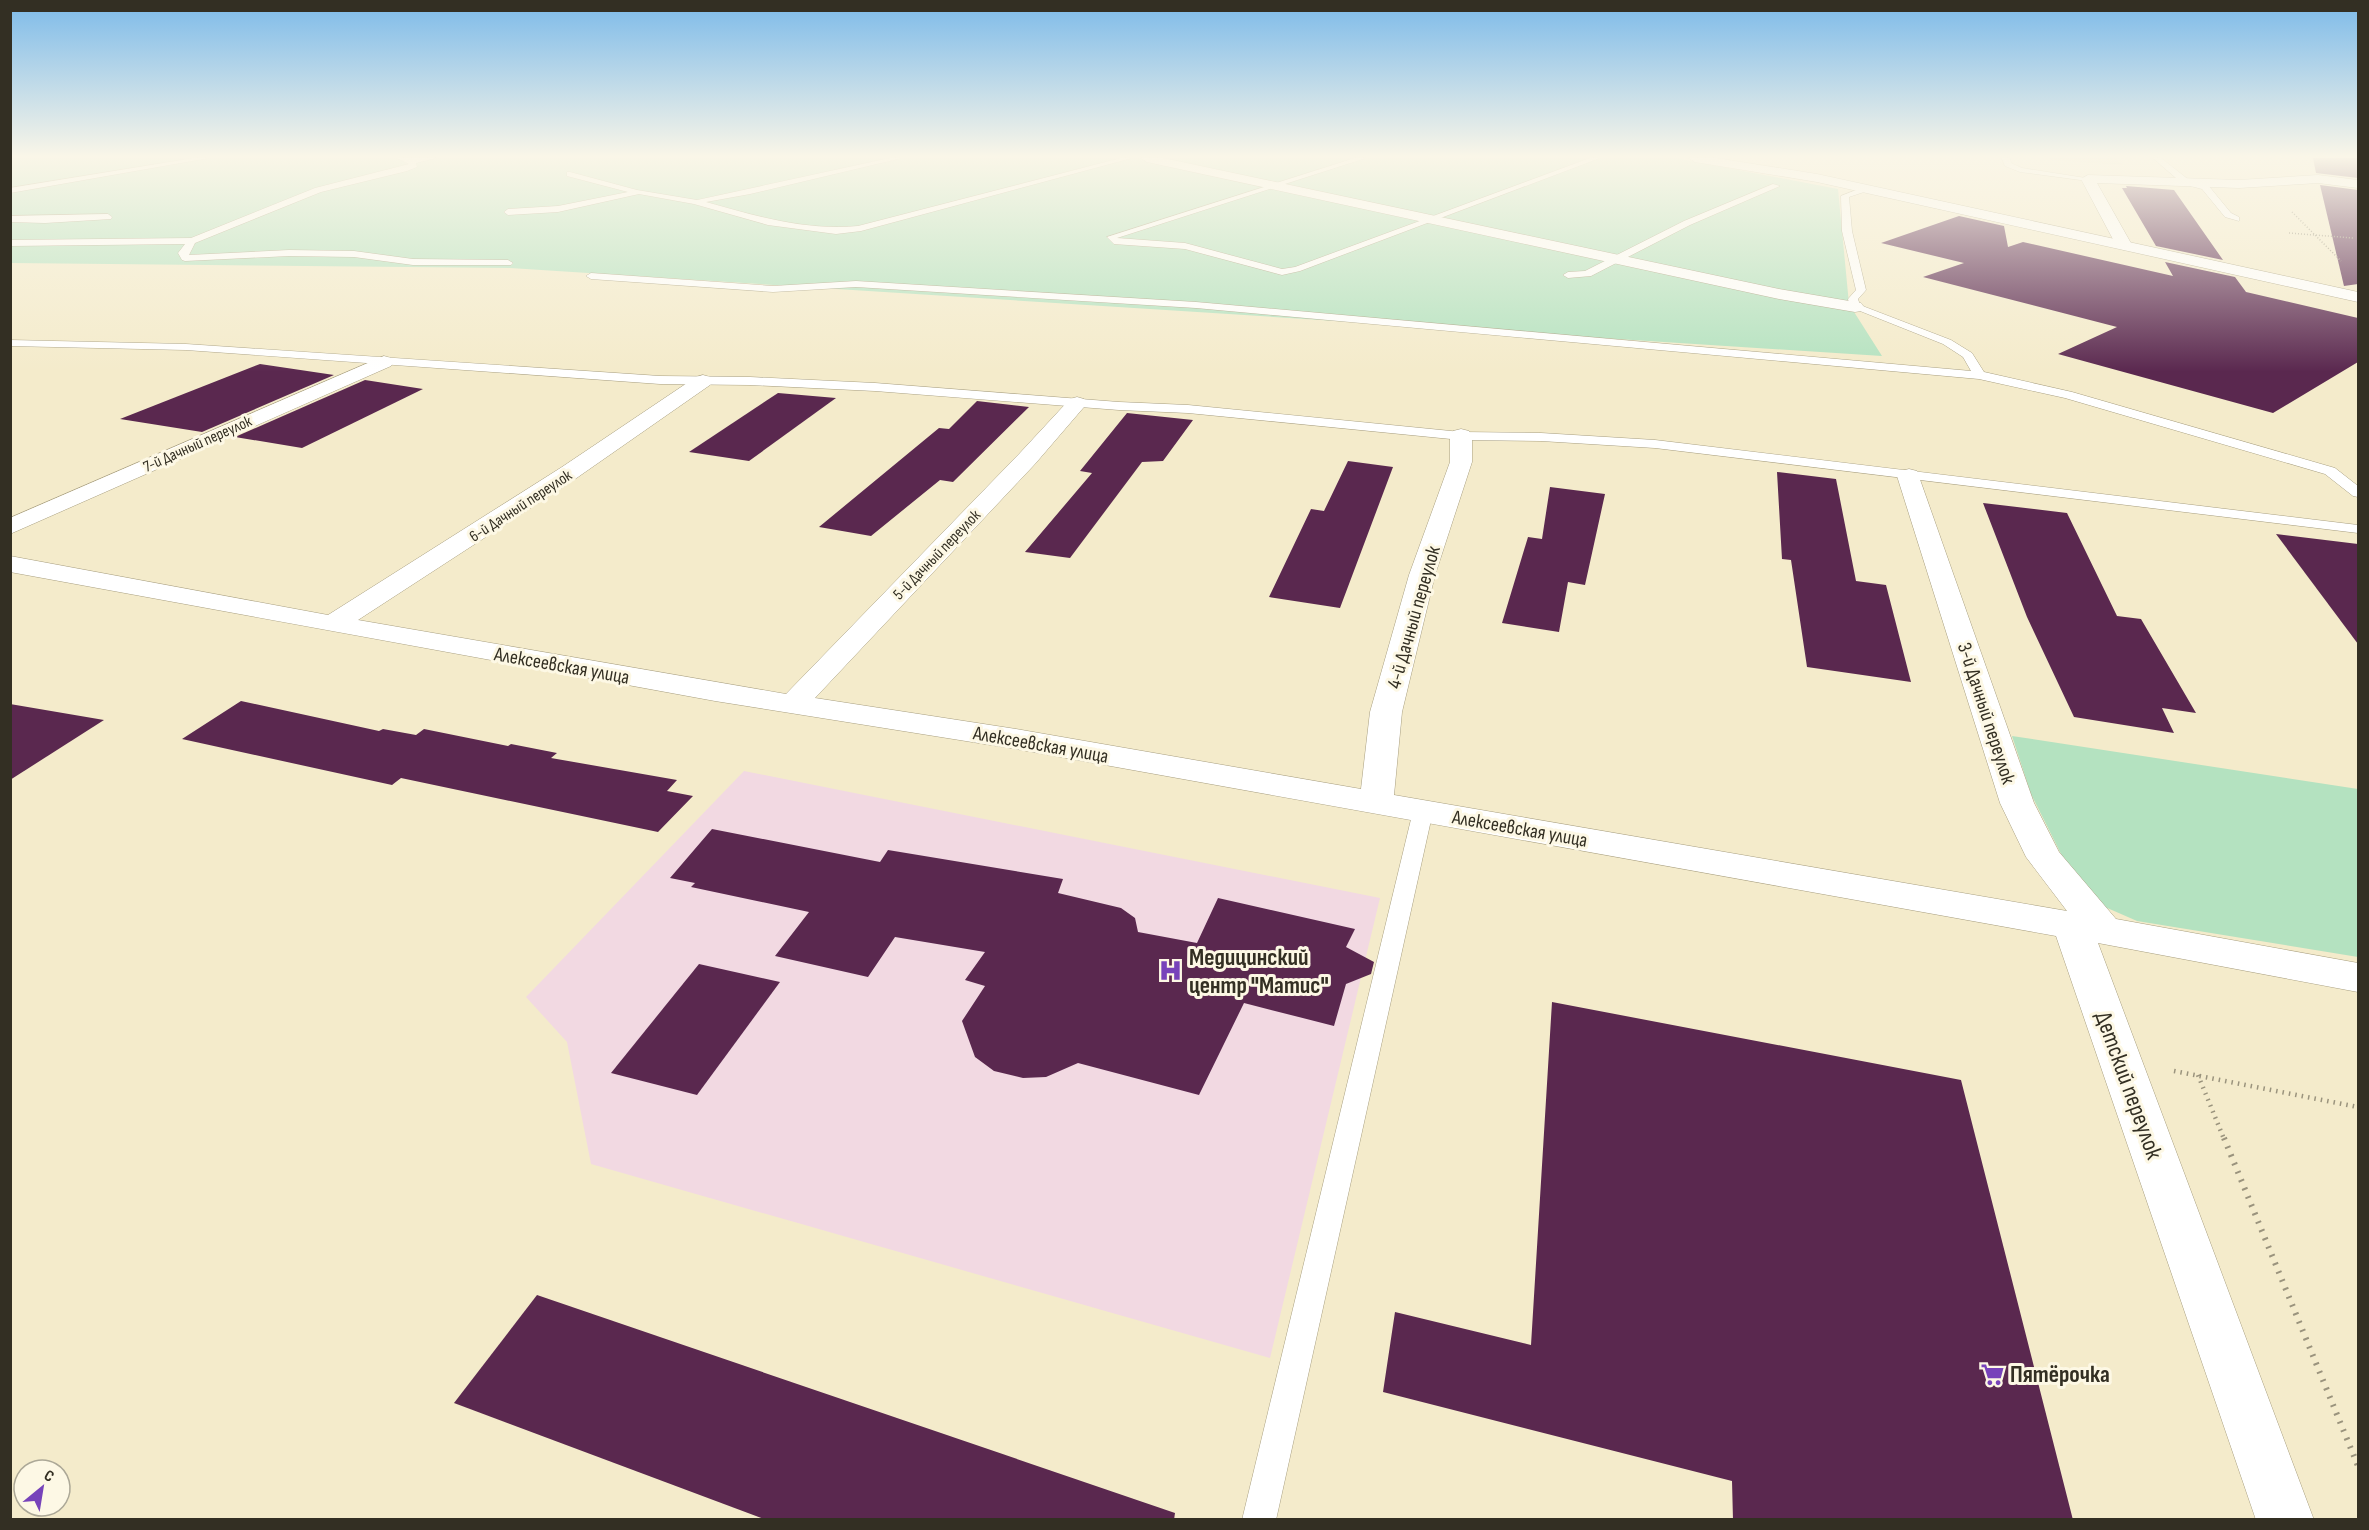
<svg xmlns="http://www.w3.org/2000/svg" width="2369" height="1530" font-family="'Sofia Sans Condensed',sans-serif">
<rect width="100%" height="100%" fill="#f4ebcb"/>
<path fill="#f2d9e2" d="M744,771l636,127 -110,460 -679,-194 -24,-122 -41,-45z"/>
<g fill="#b4e2c0">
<path d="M11,158h1665l162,31 11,115 33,52 -1372,-88 -499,-5z"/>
<path d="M2012,736l346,53v168l-221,-36 -32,-14 -36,-37 -38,-76z"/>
</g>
<path fill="#e7ddb9" d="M2049,158h67l7,7 -72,-5z"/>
<g fill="#5a284f">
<path d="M2313,158h45v20l-42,-5z"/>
<path d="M2320,185l38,5v94l-14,2z"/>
<path d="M2126,186l48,4 49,70 -67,-14 -34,-58h5z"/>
<path d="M1959,216l45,10 4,21 15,-5 150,34 -8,-14 70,15 11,15 112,26v44l-85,51 -215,-59 59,-27 -194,-50 41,-14 -83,-20z"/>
<path d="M260,364l74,11 -132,57 -82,-13z"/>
<path d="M365,380l58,9 -121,59 -67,-11z"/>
<path d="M778,393l58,5 -87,63 -60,-9z"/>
<path d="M977,401l52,6 -76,75 -13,-2 -69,56 -52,-9 120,-99 10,1z"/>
<path d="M1127,413l66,7 -30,41 -21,1 -72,96 -45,-6 67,-79 -12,-2z"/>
<path d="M1348,461l45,6 -53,141 -71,-11 42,-88 13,2z"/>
<path d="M1777,472l59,7 20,102 30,4 25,97 -104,-15 -16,-107 -9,-1z"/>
<path d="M1550,487l55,7 -20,91 -17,-3 -9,50 -57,-9 26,-86 14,2z"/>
<path d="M1983,503l84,10 50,103 24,3 55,94 -34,-5 12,25 -100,-16 -47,-100z"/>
<path d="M2276,534l82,10v100z"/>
<path d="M241,701l138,30 4,-2 33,6 8,-6 84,17 3,-2 46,9 -6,5 126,22 -10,11 26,5 -35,36 -257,-54 -9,7 -210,-46z"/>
<path d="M10,704l94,16 -94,60z"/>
<path d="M712,829l168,33 8,-12 175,29 -5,14 63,15 14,10 3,14 59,11 21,-45 137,31 -9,18 28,15 -3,12 -25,10 -12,42 -90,-23 -45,92 -121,-32 -32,14 -23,1 -29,-7 -19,-14 -13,-36 23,-35 -20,-6 20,-28 -90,-15 -27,40 -93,-21 34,-44 -118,-25 4,-4 -25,-5z"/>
<path d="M699,964l81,18 -83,113 -86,-22z"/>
<path d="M1552,1002l409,78 112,440h-340l-1,-39 -349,-89 12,-80 136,33z"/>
<path d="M537,1295l638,218 -1,7h-407l-313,-117z"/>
</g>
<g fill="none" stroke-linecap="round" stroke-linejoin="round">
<defs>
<g id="service">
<path d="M194,158h15l-199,35v-5z"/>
<path d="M397,158h39l-20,5 1,4 -10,4 -86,21 -126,51 -6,12 100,-5 65,1 59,8 95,1 5,3 -2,2h-98l-59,-8 -65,-1 -104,5 -3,-1 -4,-7 7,-9 -175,2v-6l181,-2 124,-50 94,-24z"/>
<path d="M890,158h12l-152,36 -44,8c50,14 100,29 152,24l263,-68h11l-271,73 -25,3 -68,-9 -74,-21 -55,-10 -81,18 -50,3 -4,-3 4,-3 50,-3 70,-14 -61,-16v-4h3l67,18 60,10z"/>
<path d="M1355,158h11l-249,80 68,5 97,26 13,-2 295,-109h10l-300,113 -18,4 -97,-26 -71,-5 -7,-7z"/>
<path d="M2002,158h8l1,5 11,5 70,11 -4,2 -68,-9 -15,-6z"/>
<path d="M2153,158h8l28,22 19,5 23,28 8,4v4l-14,-4 -23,-28 -19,-5z"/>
<path d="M1773,184l7,2 -90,39 -99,51 -23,2 -5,-3 5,-3 17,-1 99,-50z"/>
<path d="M1864,187l4,2 -1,2 -18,6 3,34 14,59 -8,9 2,6 91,35 21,13 12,19 88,20 263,76 23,18v11l-5,-1 -28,-22 -260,-76 -86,-19 -783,-71 -340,-21 -83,5 -182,-13 -5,-3 5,-3 182,13 83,-5 340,21 775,69 -8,-14 -20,-13 -93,-37 -2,-8 8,-9 -14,-59 -1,-35z"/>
<path d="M108,214l4,3 -1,2 -66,4 -35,-1v-6z"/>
<path d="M10,340l176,4 474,32 90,1 125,6 244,19 69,3 273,27 80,1 114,7 703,85v8l-703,-85 -114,-7 -80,-1 -273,-27 -69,-3 -244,-19 -125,-6 -90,-1 -474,-34 -176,-4z"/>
<path d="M1423,805l7,1 3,5 -157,709h-34l171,-709 3,-5z"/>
</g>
<g id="minor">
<path d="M1141,158h22l616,131 76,13 6,1 3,4 -3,4 -6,1 -76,-13 -632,-137z"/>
<path d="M2088,175l151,5 79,-5 40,5v8l-40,-5 -79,5 -142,-5 35,62 -8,5 -8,-5 -35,-66z"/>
<path d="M384,356l7,2 3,4 -3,4 -381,168v-16z"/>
<path d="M703,375l7,2 3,4 -3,4 -132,92 -220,143 428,74 233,-240 51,-55 7,-2 7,2 4,4 -4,4 -49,57 -220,234 201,31 345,60 9,-77 39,-137 41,-113v-26l3,-5 8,-2 8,2 3,5v26l-37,113 -33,137 -8,83 673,116 -41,-54 -26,-54 -103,-327 4,-5 8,-2 8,2 117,332 25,49 57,67 242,44v29l-260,-49 216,577h-58l-200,-584 -1040,-187 -301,-48 -705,-129v-16l318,59 234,-148 134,-90z"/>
</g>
<path id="tertiary" d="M1689,158h27l101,16 541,118v10l-541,-120 -122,-20z"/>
</defs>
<use href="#service" stroke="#a89f81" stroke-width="1"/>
<use href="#minor" stroke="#a89f81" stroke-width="1"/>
<use href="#tertiary" stroke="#a89f81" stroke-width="1"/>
<g stroke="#9a937d" stroke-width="1.5" stroke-dasharray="1 2" stroke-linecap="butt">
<path d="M2292,212l49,49"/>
<path d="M2289,233l64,5"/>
</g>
<g stroke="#9a937d" stroke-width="4.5" stroke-dasharray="1.5 5" stroke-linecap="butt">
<path d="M2174,1071l184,36"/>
<path d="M2198,1075l26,64"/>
</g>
<path stroke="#9a937d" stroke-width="6" stroke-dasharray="2 7" stroke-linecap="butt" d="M2224,1138l134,328"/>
<use href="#service" fill="#fff" fill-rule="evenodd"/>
<use href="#minor" fill="#fff" fill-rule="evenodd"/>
<use href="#tertiary" fill="#fff" fill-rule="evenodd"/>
</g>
<linearGradient id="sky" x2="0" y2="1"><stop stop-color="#7cbae9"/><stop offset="0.42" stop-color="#faf6e8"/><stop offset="1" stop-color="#faf6e8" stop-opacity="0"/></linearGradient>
<rect width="2369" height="372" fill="url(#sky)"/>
<defs>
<symbol id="hospital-bare" viewBox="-9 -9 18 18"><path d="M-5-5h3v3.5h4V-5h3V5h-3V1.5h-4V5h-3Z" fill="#7743ba" stroke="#fdf8e5" stroke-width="2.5" paint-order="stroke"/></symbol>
<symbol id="supermarket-bare" viewBox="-9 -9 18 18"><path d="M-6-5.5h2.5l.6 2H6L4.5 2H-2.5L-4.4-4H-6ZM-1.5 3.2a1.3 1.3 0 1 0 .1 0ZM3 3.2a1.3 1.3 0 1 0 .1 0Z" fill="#7743ba" stroke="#fdf8e5" stroke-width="2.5" paint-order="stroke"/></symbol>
</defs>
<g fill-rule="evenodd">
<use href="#hospital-bare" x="1154" y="954" width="33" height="33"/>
<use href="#supermarket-bare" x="1976" y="1358" width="33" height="33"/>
</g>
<g text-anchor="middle" stroke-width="6" stroke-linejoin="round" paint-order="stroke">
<g font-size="16" fill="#332f23" stroke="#fdf8e5">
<text transform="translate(197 443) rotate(-24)" y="6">7-й Дачный переулок</text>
<text transform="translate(520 505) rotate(-33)" y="6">6-й Дачный переулок</text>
<text transform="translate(936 554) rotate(-46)" y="6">5-й Дачный переулок</text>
</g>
<g font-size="20" fill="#332f23" stroke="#fdf8e5">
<text transform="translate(1413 617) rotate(-74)" y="7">4-й Дачный переулок</text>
<text transform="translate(562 665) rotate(10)" y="7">Алексеевская улица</text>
<text transform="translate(1987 713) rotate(72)" y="7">3-й Дачный переулок</text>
<text transform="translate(1041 744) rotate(10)" y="7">Алексеевская улица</text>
<text transform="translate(1520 828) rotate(10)" y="7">Алексеевская улица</text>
</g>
<g font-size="24" font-weight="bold" fill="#332f23" stroke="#fdf8e5" text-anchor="start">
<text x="1189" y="965">Медицинский<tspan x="1189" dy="28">центр "Матис"</tspan></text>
<text x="2010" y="1382">Пятёрочка</text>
</g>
<g font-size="24" fill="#332f23" stroke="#fdf8e5">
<text transform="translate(2129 1085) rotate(70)" y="8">Детский переулок</text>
</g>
</g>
<rect width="2369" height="1530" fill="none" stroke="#332f23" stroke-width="24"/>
<g transform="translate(42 1488) rotate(30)"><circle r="28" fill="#fdf8e5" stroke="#aca897" stroke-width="1.5"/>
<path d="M0-4.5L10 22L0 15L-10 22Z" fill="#7743ba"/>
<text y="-9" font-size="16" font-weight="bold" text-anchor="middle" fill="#332f23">С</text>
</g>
</svg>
